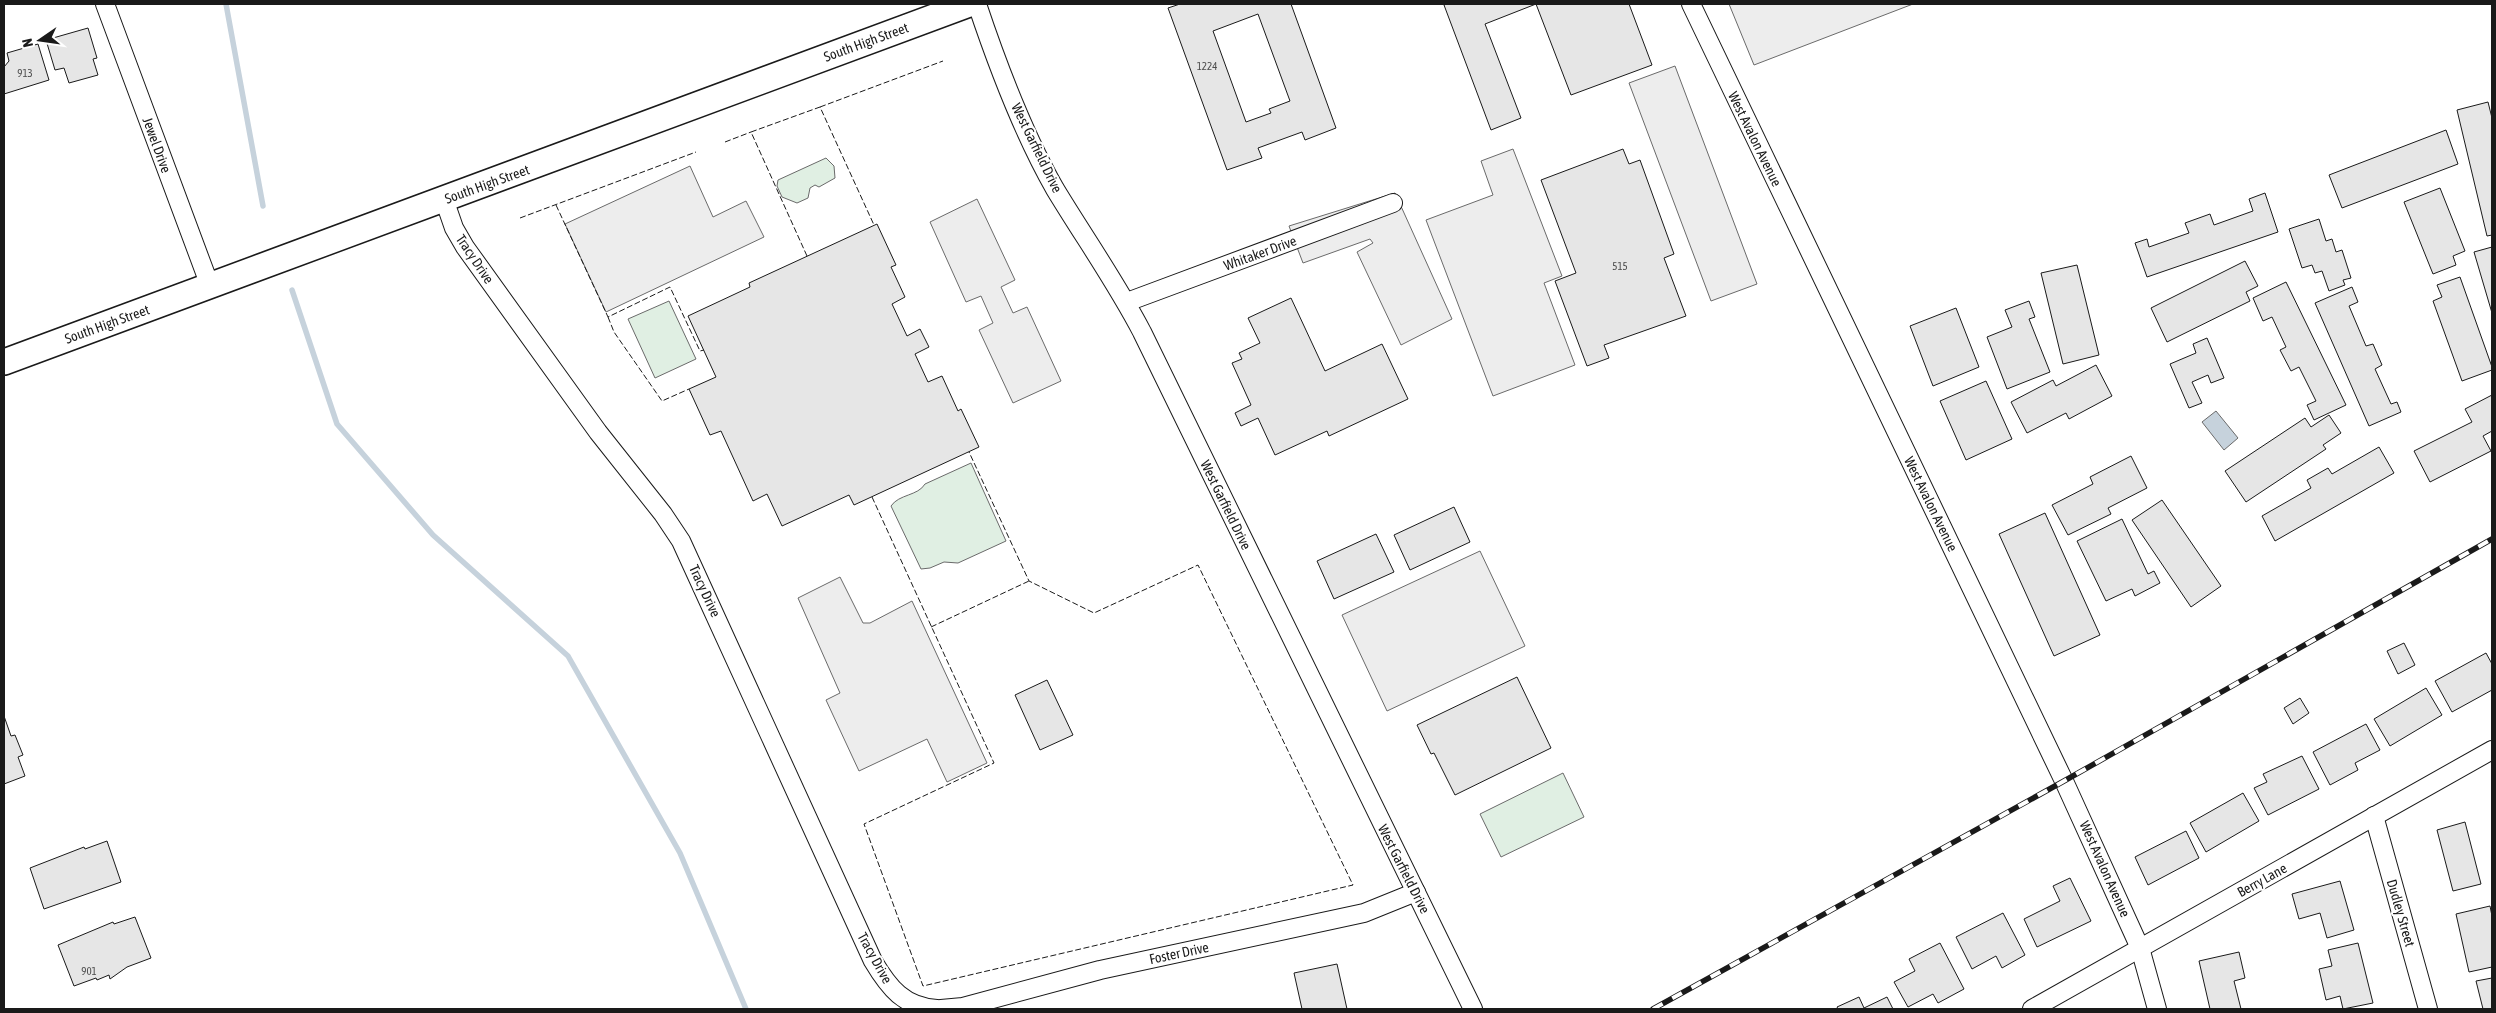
<svg xmlns="http://www.w3.org/2000/svg" width="2496" height="1013" font-family="'Asap Condensed',sans-serif">
<rect width="100%" height="100%" fill="#fff"/>
<g fill="#e0efe3" stroke="#6a6a6a">
<path d="M826,158l8,8 1,12 -16,9 -4,-2 -5,3 -2,10 -11,5 -15,-6 -5,-11 1,-6z"/>
<path d="M669,301l27,58 -41,19 -27,-59z"/>
<path d="M971,463l35,78 -48,22 -14,-1 -14,6 -9,1 -30,-63c8,-12 27,-10 34,-22z"/>
<path d="M1563,773l21,44 -83,40 -21,-43z"/>
</g>
<g fill="#ededed" stroke="#6a6a6a">
<path d="M1729,4h184l-159,61z"/>
<path d="M1675,66l82,218 -46,17 -82,-218z"/>
<path d="M1513,149l49,127 -18,7 31,82 -82,31 -67,-176 67,-25 -12,-34z"/>
<path d="M690,166l23,51 33,-16 18,36 -158,75 -41,-88z"/>
<path d="M1395,193l57,126 -51,26 -44,-93 16,-9 -3,-4 -67,24 -14,-37z"/>
<path d="M977,199l38,81 -14,7 12,26 14,-6 34,74 -48,22 -34,-73 14,-7 -12,-27 -15,6 -36,-80z"/>
<path d="M1480,551l45,95 -138,65 -45,-96z"/>
<path d="M840,577l23,46h7l42,-22 75,162 -40,19 -20,-43 -68,32 -33,-71 14,-7 -42,-95z"/>
</g>
<path fill="#c6d2dc" stroke="#6a6a6a" d="M2216,411l22,27 -14,12 -22,-28z"/>
<g fill="none" stroke-linecap="round" stroke-linejoin="round">
<g stroke="#c6d2dc" stroke-width="5.5">
<path d="M226,4l37,202"/>
<path d="M292,290l45,134 96,111 135,121 112,197 66,156"/>
</g>
</g>
<g fill="#e6e6e6" stroke="#1a1a1a" fill-rule="evenodd">
<path d="M1180,4h111l45,124 -31,12 -3,-8 -44,16 4,10 -35,12 -59,-162zM1258,14l32,87 -21,8 2,4 -25,9 -33,-91z"/>
<path d="M1447,4h182l23,61 -81,30 -35,-91 -51,20 36,94 -30,12 -47,-125z"/>
<path d="M88,28l9,30 -4,1 5,16 -29,8 -5,-15 -9,2 -9,-30z"/>
<path d="M38,44l11,36 -45,14v-27l5,-6 -2,-8z"/>
<path d="M2488,102l4,16v117l-5,1 -30,-126z"/>
<path d="M2446,130l12,34 -116,44 -13,-33z"/>
<path d="M1623,149l6,15 11,-4 34,94 -10,4 22,58 -82,29 5,13 -22,8 -32,-85 21,-8 -35,-93z"/>
<path d="M2440,188l25,63 -12,5 3,9 -23,9 -29,-72z"/>
<path d="M2265,193l13,39 -131,45 -12,-34 12,-4 2,8 40,-14 -4,-10 25,-9 4,11 39,-14 -4,-12z"/>
<path d="M2319,219l7,22 6,-2 4,13 6,-2 9,28 -8,2 2,5 -16,6 -7,-20 -7,2 -3,-8 -10,3 -13,-39z"/>
<path d="M877,224l19,41 -5,2 14,30 -13,7 15,32 13,-7 9,18 -14,7 13,28 14,-6 16,35 3,-2 18,38 -125,58 -5,-10 -67,31 -15,-32 -14,7 -32,-70 -11,4 -21,-46 27,-12 -28,-61 62,-29 -1,-4z"/>
<path d="M2492,247v66l-18,-61z"/>
<path d="M2245,261l13,25 -12,6 4,9 -83,41 -16,-34z"/>
<path d="M2077,265l22,90 -36,9 -22,-91z"/>
<path d="M2460,277l32,90v3l-30,11 -29,-80 9,-4 -5,-12z"/>
<path d="M2286,282l60,123 -32,15 -7,-15 9,-4 -17,-34 -8,4 -11,-21 6,-3 -14,-30 -9,4 -10,-23z"/>
<path d="M2352,287l6,15 -9,4 17,40 7,-2 9,21 -7,4 16,35 6,-2 4,10 -32,14 -54,-123z"/>
<path d="M1291,298l34,73 57,-27 26,55 -79,37 -2,-5 -52,24 -17,-37 -17,8 -6,-13 16,-8 -19,-42 10,-4 -3,-6 21,-10 -12,-25z"/>
<path d="M2029,301l6,16 -6,2 21,53 -43,17 -20,-52 25,-10 -7,-17z"/>
<path d="M1956,308l23,59 -46,19 -23,-60z"/>
<path d="M2207,338l17,40 -13,5 -3,-8 -16,7 10,21 -13,5 -19,-44 26,-11 -3,-9z"/>
<path d="M2096,365l16,31 -43,23 -3,-6 -39,20 -16,-31 42,-22 3,6z"/>
<path d="M1986,381l26,58 -46,21 -26,-59z"/>
<path d="M2492,395v36l-9,5 8,15 -61,31 -16,-31 58,-29 -7,-13z"/>
<path d="M2329,415l12,18 -18,12 3,4 -80,53 -21,-31 80,-53 6,9z"/>
<path d="M2379,447l15,26 -119,68 -13,-25 49,-28 -4,-8 21,-12 4,6z"/>
<path d="M2131,456l16,32 -39,20 3,6 -43,21 -16,-30 41,-21 -3,-7z"/>
<path d="M2162,500l59,86 -30,21 -59,-87z"/>
<path d="M1454,507l16,35 -60,28 -16,-35z"/>
<path d="M2045,513l55,122 -46,21 -55,-122z"/>
<path d="M2122,519l26,55 6,-3 6,12 -25,13 -3,-7 -26,12 -29,-60z"/>
<path d="M1376,534l18,38 -60,27 -17,-38z"/>
<path d="M2404,643l11,22 -17,9 -11,-23z"/>
<path d="M2486,653l6,11v26l-40,22 -17,-31z"/>
<path d="M1517,677l34,71 -96,47 -21,-42 -3,1 -14,-29z"/>
<path d="M1047,680l26,55 -33,15 -25,-55z"/>
<path d="M2426,688l16,27 -52,31 -16,-27z"/>
<path d="M2300,698l9,15 -16,11 -9,-16z"/>
<path d="M4,716l7,20 4,-1 8,20 -5,2 7,19 -21,8z"/>
<path d="M2366,724l14,26 -25,13 3,7 -28,15 -17,-33z"/>
<path d="M2302,756l17,33 -51,26 -14,-27 13,-6 -4,-8z"/>
<path d="M2243,793l16,28 -53,31 -16,-29z"/>
<path d="M2465,822l16,62 -28,7 -16,-61z"/>
<path d="M2186,831l13,27 -51,27 -13,-28z"/>
<path d="M107,841l14,41 -77,27 -14,-41 54,-21 1,2z"/>
<path d="M2070,878l21,43 -54,26 -13,-28 36,-18 -7,-15z"/>
<path d="M2340,881l14,49 -27,8 -7,-25 -21,6 -7,-25z"/>
<path d="M2490,906l2,10v51l-23,5 -13,-58z"/>
<path d="M2003,913l22,42 -23,13 -6,-12 -24,13 -16,-32z"/>
<path d="M135,917l16,41 -24,9 -17,12 -1,-4 -12,5 -1,-2 -22,8 -16,-41 55,-23 1,2z"/>
<path d="M1940,943l24,46 -26,14 -5,-9 -25,13 -14,-25 21,-11 -6,-12z"/>
<path d="M2358,943l15,60 -30,6 -3,-13 -14,4 -7,-31 13,-3 -4,-16z"/>
<path d="M2239,952l6,26 -11,3 7,28h-31l-11,-48z"/>
<path d="M1337,964l10,45h-45l-8,-36z"/>
<path d="M2492,978v31h-9l-7,-28z"/>
<path d="M1859,997l5,11 23,-11 6,12h-55l-1,-2z"/>
</g>
<g fill="none" stroke-linecap="round" stroke-linejoin="round">
<defs>
<g id="street">
<path d="M105,4l105,282"/>
<path d="M977,4c21,63 45,127 78,185 29,48 61,93 87,143l331,677"/>
<path d="M1691,4l373,777 76,167 17,61"/>
<path d="M444,199l10,29 11,19 133,185 65,82 18,27 192,420c16,27 31,46 64,48"/>
<path d="M1127,302l266,-99"/>
<path d="M2374,816l54,193"/>
<path d="M941,1009l22,-2 137,-37 264,-57 52,-21"/>
<path d="M2032,1009l460,-259"/>
</g>
<path id="secondary" d="M4,362l965,-358"/>
</defs>
<use href="#street" stroke="#1a1a1a" stroke-width="20"/>
<use href="#secondary" stroke="#1a1a1a" stroke-width="28"/>
<use href="#street" stroke="#fff" stroke-width="18"/>
<use href="#secondary" stroke="#fff" stroke-width="25"/>
<defs>
<path id="rail" d="M1653,1009l411,-228 428,-242"/>
</defs>
<use href="#rail" stroke="#1a1a1a" stroke-width="5.5"/>
<use href="#rail" stroke="#fff" stroke-width="4" stroke-dasharray="11" stroke-linecap="butt"/>
<g stroke="#1a1a1a" stroke-width="1" stroke-dasharray="6 2.5" stroke-linecap="butt">
<path d="M820,107l123,-46"/>
<path d="M725,142l26,-10"/>
<path d="M556,205l52,112 62,-30 30,64 4,-1"/>
<path d="M520,218l176,-66"/>
<path d="M807,256l-56,-124 69,-25 54,118"/>
<path d="M608,317l6,15 48,69 27,-12"/>
<path d="M872,497l122,266 -130,61 59,162 430,-101 -155,-320 -104,48 -65,-32 -60,-129"/>
<path d="M931,627l98,-46"/>
</g>
</g>
<g text-anchor="middle" stroke-width="4" stroke-linejoin="round" paint-order="stroke">
<g font-size="11" fill="#4d4d4d">
<text x="1207" y="70">1224</text>
<text x="25" y="77">913</text>
<text x="1620" y="270">515</text>
<text x="89" y="975">901</text>
</g>
<g font-size="14" fill="#1a1a1a" stroke="#fff">
<text transform="translate(866 42) rotate(-20)" y="5">South High Street</text>
<text transform="translate(1755 139) rotate(64)" y="5">West Avalon Avenue</text>
<text transform="translate(157 145) rotate(70)" y="5">Jewel Drive</text>
<text transform="translate(1037 148) rotate(64)" y="5">West Garfield Drive</text>
<text transform="translate(487 184) rotate(-20)" y="5">South High Street</text>
<text transform="translate(1260 253) rotate(-20)" y="5">Whitaker Drive</text>
<text transform="translate(475 259) rotate(56)" y="5">Tracy Drive</text>
<text transform="translate(107 324) rotate(-20)" y="5">South High Street</text>
<text transform="translate(1931 504) rotate(64)" y="5">West Avalon Avenue</text>
<text transform="translate(1226 505) rotate(64)" y="5">West Garfield Drive</text>
<text transform="translate(705 591) rotate(65)" y="5">Tracy Drive</text>
<text transform="translate(1404 869) rotate(63)" y="5">West Garfield Drive</text>
<text transform="translate(2105 869) rotate(66)" y="5">West Avalon Avenue</text>
<text transform="translate(2262 880) rotate(-29)" y="5">Berry Lane</text>
<text transform="translate(2401 913) rotate(74)" y="5">Dudley Street</text>
<text transform="translate(1179 953) rotate(-12)" y="5">Foster Drive</text>
<text transform="translate(875 958) rotate(61)" y="5">Tracy Drive</text>
</g>
</g>
<rect width="2496" height="1013" fill="none" stroke="#1a1a1a" stroke-width="10"/>
<g transform="translate(40 40) rotate(257)" stroke="#ffffff" stroke-width="4" paint-order="stroke">
<path d="M0-4L9 19L0 12L-9 19Z" fill="#1a1a1a"/>
<text y="-8" font-size="14" font-weight="bold" text-anchor="middle" fill="#1a1a1a">N</text>
</g>
</svg>
